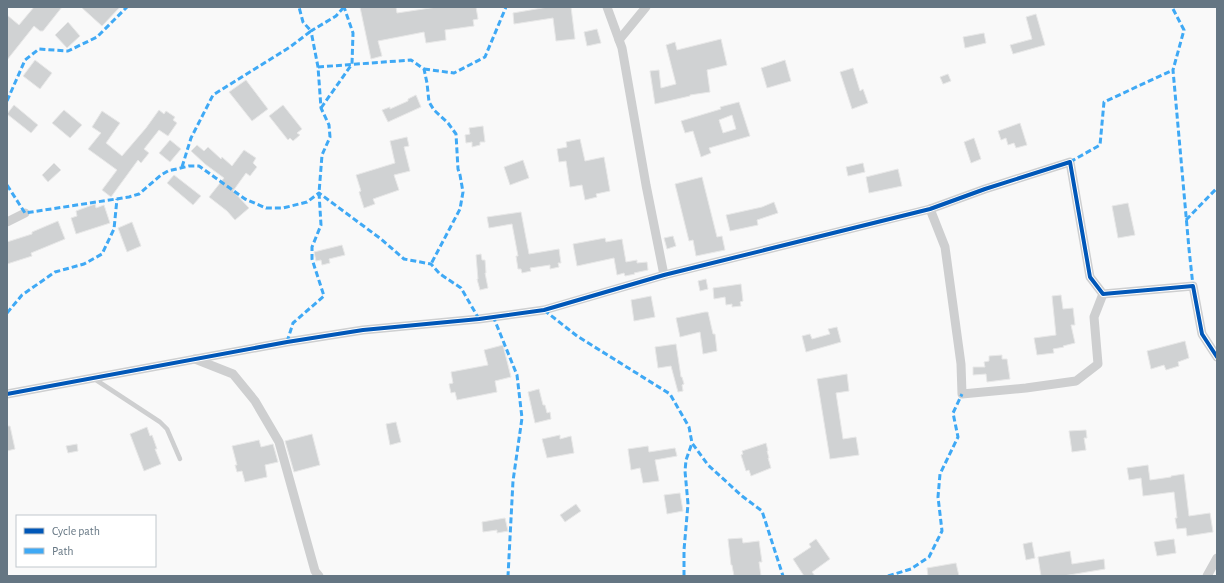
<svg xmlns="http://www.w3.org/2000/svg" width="1224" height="583" font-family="'Alegreya Sans',sans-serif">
<rect width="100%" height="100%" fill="#f9f9f9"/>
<g fill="#d0d2d3" stroke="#e8e8e8" fill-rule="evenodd">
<path d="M34,7h28l-19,24h-3l-6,-5 -27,34v-45l12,10z"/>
<path d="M81,7h39l-18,19z"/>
<path d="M360,7h36l1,6 40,-6h39l2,12 -5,1 1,6 -29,4 1,10 -20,3 -2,-11 -46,9 4,15 -11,3z"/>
<path d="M548,7h23l4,32 -19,2 -3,-23 -39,6 -1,-11z"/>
<path d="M1036,14l9,31 -32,9 -3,-9 22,-6 -6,-22z"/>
<path d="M68,22l12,14 -13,12 -12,-13z"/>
<path d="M597,29l4,14 -14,3 -3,-14z"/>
<path d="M984,33l2,10 -21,5 -2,-11z"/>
<path d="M721,39l6,26 -20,5 3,22 -20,3v1l-35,8 -5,-33 9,-1 2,18 15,-4 -10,-39 9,-3 2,8z"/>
<path d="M35,60l17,13 -12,16 -17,-13z"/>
<path d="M785,60l6,21 -24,7 -6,-20z"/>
<path d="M853,68l7,23 3,-2 5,14 -16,6 -12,-37z"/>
<path d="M948,74l3,7 -8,3 -3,-7z"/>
<path d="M246,80l22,29 -16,12 -23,-29z"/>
<path d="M416,95l5,12 -33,15 -6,-12 8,-3v2l18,-8v-2z"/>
<path d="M739,102l11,34 -41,12 2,5 -10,4 -8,-26 -8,2 -4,-12 40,-12 -1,-2zM732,115l4,14 -13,4 -4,-13z"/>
<path d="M14,105l24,20 -7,8 -24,-19z"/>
<path d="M283,105l19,24 -5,4 3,2 -7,6 -3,-3 -2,2 -19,-24z"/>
<path d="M64,110l18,15 -12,13 -18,-15z"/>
<path d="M159,110l5,4 2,-3 9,6 -2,3 4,3 -9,13 -9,-6 -15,19 5,4 -8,10 -3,-3 -27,37 -9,-7 15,-20 -29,-21 13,-16 -9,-6 10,-16 18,12 -14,20 16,13 24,-28z"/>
<path d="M1020,123l7,22 -11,3 -2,-5 -6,2 -2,-7 -5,2 -3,-9z"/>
<path d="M483,126l2,16h-5v3l-8,2v-5l-6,1 -1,-8 5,-1 -1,-6z"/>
<path d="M407,137l2,9 -5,1 6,24 -16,4 5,15 -26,9 2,5 -11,4 -5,-16 2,-1 -5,-16 39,-12 -5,-22z"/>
<path d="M974,138l7,21 -10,4 -7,-21z"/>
<path d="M580,139l5,22 19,-4 6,34 -14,3 1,3 -12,3 -3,-15 -12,2 -4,-26 -7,1 -2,-13 10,-2 -1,-5z"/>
<path d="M170,140l11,9 -11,13 -11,-9z"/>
<path d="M197,145l7,6 4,-4 13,12 1,-2 10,9 12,-16 12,8 -3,5 4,4 -7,9 -4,-3 -13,18 16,17 -14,12 -8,-9 -18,-14 15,-19 -19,-14 -14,-13z"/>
<path d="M523,160l6,18 -19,7 -6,-18z"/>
<path d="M54,163l7,7 -13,12 -6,-7z"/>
<path d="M863,163l2,9 -17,4 -2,-9z"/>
<path d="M898,169l4,17 -33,7 -3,-16z"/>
<path d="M174,175l27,21 -8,9 -26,-22z"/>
<path d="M702,177l15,60 5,-1 3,14 -29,6 -3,-16 -4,1 -14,-57z"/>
<path d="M774,202l4,11 -21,7 1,5 -28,6 -4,-16 36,-8z"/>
<path d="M1128,203l7,32 -17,3 -6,-32z"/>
<path d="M95,204l1,4 8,-3 6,18 -34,11 -5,-16 6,-2 -1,-5z"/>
<path d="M521,212l8,42 30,-5 2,14h-3l1,4 -9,2v-4l-20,3 1,3 -9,2 -1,-4h-3l-2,-13h2l-6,-32 -23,4 -2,-11z"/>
<path d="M58,221l7,18 -34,14 1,3 -25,8v-22l25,-8v-2z"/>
<path d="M132,222l9,24 -14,6 -9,-24z"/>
<path d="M673,236l3,10 -9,3 -3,-11z"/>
<path d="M605,238l1,4 16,-3 4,23 11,-2v3l10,-1 1,8 -14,3 1,1 -10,2 -1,-3 -7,2 -3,-17 -37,8 -4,-22z"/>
<path d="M342,245l3,10 -16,4 1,4 -8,2 -1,-5 -5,1 -2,-9z"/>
<path d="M481,254l1,6h3l1,13h-1l3,15 -8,2 -3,-11h1l-2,-24z"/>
<path d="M706,279l2,10 -8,2 -2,-10z"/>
<path d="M741,284l2,17 -3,1 1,4 -9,1v-3l-6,1 -1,-8 -11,2 -1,-11z"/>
<path d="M1061,295l2,14 10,-1 2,17h-4l4,18 -12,3 1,1 -11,2 1,4 -17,2 -3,-17 22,-3 -4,-39z"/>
<path d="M651,296l4,21 -21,4 -3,-21z"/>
<path d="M705,312h3l5,22h2l2,17 -14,3 -3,-22 -20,5 -4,-19z"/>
<path d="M837,327l4,15 -35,10 -4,-16 8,-2 2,5 18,-5 -2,-5z"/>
<path d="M1185,341l4,17 -11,4 1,4 -13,4 -2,-5 -13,4 -4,-18z"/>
<path d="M676,344l5,33h1l2,7 -2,1 1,6 -5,1 -7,-26 -13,2 -3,-21z"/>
<path d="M503,345l8,32 -16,4 2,11 -40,8 -2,-8 -4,1 -2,-9 4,-1 -2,-11 37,-7 -4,-15z"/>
<path d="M1002,355v4h5l3,20 -23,3 -1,-8 -13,1v-8h12l-1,-5 5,-1v-5z"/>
<path d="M847,374l2,17 -13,2 7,46 13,-2 3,18 -29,4 -13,-80z"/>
<path d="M539,389l4,16h2l2,8 3,-1 1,7 -16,4 -7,-31z"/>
<path d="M396,422l5,20 -11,3 -4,-21z"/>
<path d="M7,426h3l5,23 -8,2z"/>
<path d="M147,427l3,9 2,-1 5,14h-2l6,15 -17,7 -14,-37z"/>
<path d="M1086,430l1,8h-3l2,12 -14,2 -3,-21z"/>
<path d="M312,434l8,31 -26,7 -9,-31z"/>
<path d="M560,435v4l11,-3 3,17 -27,5 -5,-19z"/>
<path d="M259,440l2,7 12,-3 5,18 -13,3 2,12 -22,5 -3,-11 -5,1 -2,-7h2l-5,-19z"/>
<path d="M766,443l2,8h-1l2,7h-1l3,10 -20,8 -2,-6 -3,1 -5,-16 2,-1 -1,-3z"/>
<path d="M77,444l1,7 -10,2 -2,-7z"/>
<path d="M648,446l1,6 26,-4 2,8 -22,4 4,21 -16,2 -3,-15 -9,2 -3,-21z"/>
<path d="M1148,465l2,15 21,-3v-1l13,-2 5,42 21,-3 3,19 -26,4 -1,-8 -9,1 -2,-11h2l-3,-26 -31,4 -2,-18 -12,2 -2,-12z"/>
<path d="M680,493l3,18 -16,3 -3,-19z"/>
<path d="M576,504l5,7 -16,11 -5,-7z"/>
<path d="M505,518l3,13 -11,2v-3l-14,2 -1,-10z"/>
<path d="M742,538l1,5 16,-2 3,21h-3l2,14h-27l-2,-11h-1l-3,-26z"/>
<path d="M816,539l14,20 -18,13 3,4h-11l-11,-17 18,-12 -2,-3z"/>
<path d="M1174,539l2,14 -19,3 -3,-14z"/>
<path d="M1032,542l3,16 -9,2 -3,-16z"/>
<path d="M1070,551l2,13 32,-5 1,10 -42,7h-22l-3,-19z"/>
<path d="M956,563l3,13h-31l-1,-8z"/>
</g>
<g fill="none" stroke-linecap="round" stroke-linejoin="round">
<path stroke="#cecfd0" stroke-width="4.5" d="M93,378l67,44 7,7 13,30"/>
<g stroke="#cecfd0" stroke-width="9">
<path d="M607,7l15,41 24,137 18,90"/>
<path d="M619,40l27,-33"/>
<path d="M930,209l15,38 16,117 1,30 64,-6 50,-7 22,-17 -4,-47 9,-23"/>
<path d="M7,222l18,-9"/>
<path d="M195,359l38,15 22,27 24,41 36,129 4,5"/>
<path d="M7,394l280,-52 76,-12 116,-11 65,-9 120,-35 266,-66 55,-20 85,-27 20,115 13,17 90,-8 9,48 15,23"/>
<path d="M1207,576l10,-18"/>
</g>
<g stroke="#3fa9f5" stroke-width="3" stroke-dasharray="6 3" stroke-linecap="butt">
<path d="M1173,9l11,21 -11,40 16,179 4,37"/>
<path d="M318,67l93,-7 13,9 3,14 2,19 5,8 14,13 8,11 2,35 2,6 3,17 -3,17 -29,55"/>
<path d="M424,69l30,4 31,-16 21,-50"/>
<path d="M7,101l18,-41 14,-11 29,2 29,-14 30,-30"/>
<path d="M321,108l31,-44 1,-31 -9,-26"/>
<path d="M1070,162l30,-17 4,-43 69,-32"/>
<path d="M182,167l9,-29 22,-43 77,-48 21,-16 -8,-9 -4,-15"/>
<path d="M7,185l18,28 104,-16 10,-3 22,-19 7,-4 21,-5h10l46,33 21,9h17l24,-6 12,-9 62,46 23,20 27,5 9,10 21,14 18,31"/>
<path d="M1186,220l31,-32"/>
<path d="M544,310l33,26 93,58 19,33 3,16 16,22 34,31 20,15 21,65"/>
<path d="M7,313l15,-18 33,-23 29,-8 18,-10 12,-25 3,-30"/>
<path d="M493,316l24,59 5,43 -9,63 -5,95"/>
<path d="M287,342l6,-19 31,-27 -12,-37v-12l9,-22 -2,-32 3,-38 8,-18 -1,-12 -8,-17 -3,-41 -7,-36 25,-15 8,-9"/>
<path d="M684,576v-26l4,-46 -3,-33 1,-11 6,-17"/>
<path d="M888,576l23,-7 18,-12 13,-26 -4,-34 2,-23 18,-37 -5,-24 9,-19"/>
</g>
<defs>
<path id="cycleway" d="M7,394l280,-52 76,-12 116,-11 65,-9 120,-35 266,-66 55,-20 85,-27 20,115 13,17 90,-8 9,48 15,23"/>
</defs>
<use href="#cycleway" stroke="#fff" stroke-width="6"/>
<use href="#cycleway" stroke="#0057b8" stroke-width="4"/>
</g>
<rect width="1224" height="583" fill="none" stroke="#657683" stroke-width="16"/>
<rect x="16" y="515" width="140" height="52" fill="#ffffff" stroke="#c1c8cd"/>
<rect x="24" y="528" width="20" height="6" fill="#0057b8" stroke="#c1c8cd"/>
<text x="52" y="535" font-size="12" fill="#657683">Cycle path</text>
<rect x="24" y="548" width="20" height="6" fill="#3fa9f5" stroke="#c1c8cd"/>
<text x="52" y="555" font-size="12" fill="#657683">Path</text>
</svg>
